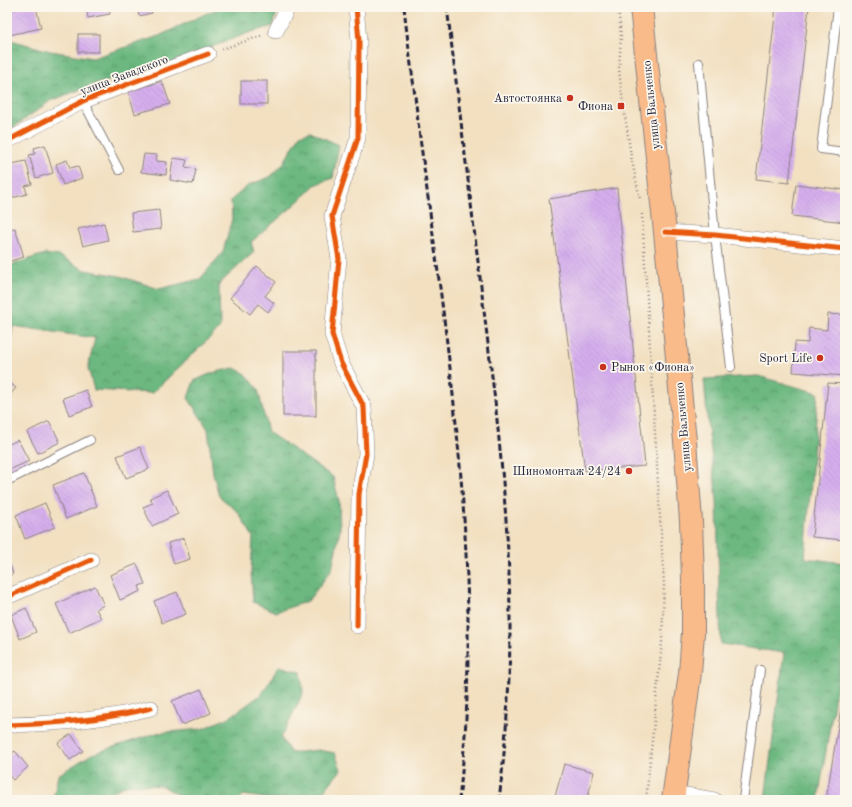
<svg xmlns="http://www.w3.org/2000/svg" width="852" height="807" font-family="'Old Standard TT',serif">
<defs>
<pattern id="forest-crowns" width="20" height="18" patternUnits="userSpaceOnUse"><rect width="20" height="18" fill="#6cb880"/><path d="M2 6a3 3 0 1 1 6 0M12 15a3 3 0 1 1 6 0" fill="none" stroke="#58956a"/></pattern>
<pattern id="building-back-hatch" width="6" height="6" patternUnits="userSpaceOnUse"><rect width="6" height="6" fill="#d5aeed"/><path d="M-1 5l2 2M0 0l6 6M5-1l2 2" fill="none" stroke="#b795cc"/></pattern>
</defs>
<rect width="100%" height="100%" fill="#fbf7ec"/>
<filter id="ink" filterUnits="userSpaceOnUse"><feTurbulence type="fractalNoise" baseFrequency=".025" numOctaves="2"/><feDisplacementMap in="SourceGraphic" scale="8" xChannelSelector="R" yChannelSelector="G"/><feConvolveMatrix kernelMatrix="1 2 1 2 8 2 1 2 1" color-interpolation-filters="sRGB"/></filter>
<filter id="wash" filterUnits="userSpaceOnUse"><feTurbulence type="fractalNoise" baseFrequency=".012" numOctaves="4" result="noise"/><feDisplacementMap in="SourceGraphic" scale="16" xChannelSelector="R" yChannelSelector="G"/><feGaussianBlur stdDeviation="0.9" result="paint"/><feColorMatrix in="noise" values="0 0 0 0 0 0 0 0 0 0 0 0 0 0 0 0 0 1.4 0 .05"/><feComposite in="paint" operator="in"/></filter>
<g filter="url(#wash)">
<rect width="100%" height="100%" fill="#f2e0c1"/>
<g fill="url(#forest-crowns)" stroke="#476d5e">
<path d="M220,7h58l-5,19 -25,7 -98,38 -55,13 -45,17 -43,31v-93l43,12 43,7 66,-22z"/>
<path d="M310,132l29,13 -6,33 -18,7 -23,22 -41,35 3,10 -35,32 1,44 -68,65 -58,-3 -6,-22 7,-30 -82,-12 -4,21 -2,2v-83l38,-12 14,2 26,14 35,6 39,13 41,-10 23,-27 9,-33 -1,-19 18,-15 21,-8 13,-13 17,-29z"/>
<path d="M234,368l12,6 12,15 10,43 65,45 6,24 1,29 -8,39 -24,32 -32,11 -23,-10 -2,-31 2,-34 -15,-25 -19,-16 -6,-23 -5,-44 -20,-31 6,-17 18,-8z"/>
<path d="M758,376l60,17 -13,165 40,5v72l-27,165 -53,-1 19,-146 -63,-9 -2,-52 -2,-91 -9,-74 -4,-48z"/>
<path d="M279,666l22,6 2,21 -22,45 10,15 27,-3 17,3 6,17 -18,22 -47,8 -33,-5 -4,5h-53l-23,-14 -35,-2 -23,11 -16,5h-36l5,-25 34,-21 65,-21 45,-4 28,-12 32,-23z"/>
</g>
<g id="blocks">
<g fill="url(#building-back-hatch)">
<path d="M24,7h12l5,21 -32,7 -2,-10v-14z"/>
<path d="M86,7h23l1,7 -22,4z"/>
<path d="M137,7h14l1,6 -13,3z"/>
<path d="M776,7h33l-20,176 -33,-4z"/>
<rect x="78" y="34" width="21" height="18"/>
<path d="M162,81l8,23 -35,10 -7,-22z"/>
<rect x="241" y="81" width="26" height="23"/>
<path d="M45,145l8,28 -17,5 -7,-23 6,-1 -1,-6z"/>
<path d="M144,154l13,1 -1,6 11,1 -1,13 -25,-3z"/>
<path d="M173,158l14,2 -2,7 11,2 -3,15 -23,-4z"/>
<path d="M67,160l3,8 8,-2 4,12 -19,7 -7,-21z"/>
<path d="M26,161l6,23 -7,2 2,8 -19,5 -1,-34z"/>
<path d="M796,184l49,6v32l-53,-6z"/>
<path d="M617,188l28,278 -60,5 -36,-272z"/>
<path d="M159,210l2,19 -28,3 -2,-19z"/>
<path d="M104,223l4,17 -25,6 -5,-17z"/>
<path d="M15,228l9,29 -17,5v-32z"/>
<path d="M257,266l19,16 -11,14 9,7 -6,9 -10,-8 -8,10 -20,-16z"/>
<path d="M828,314l17,1v61l-52,-4 2,-30 13,1 1,-15 18,2z"/>
<rect x="283" y="351" width="33" height="65"/>
<path d="M7,380l9,8 -9,10z"/>
<path d="M828,383l17,1v143l-1,13 -32,-3z"/>
<path d="M86,390l6,17 -23,8 -6,-17z"/>
<path d="M49,421l11,21 -22,11 -11,-21z"/>
<path d="M18,440l11,21 -22,10v-26z"/>
<path d="M140,447l9,22 -23,9 -9,-22z"/>
<path d="M84,473l13,33 -31,13 -13,-34z"/>
<path d="M167,490l11,24 -26,12 -9,-19 10,-4 -3,-5z"/>
<path d="M45,503l10,24 -30,12 -9,-24z"/>
<path d="M184,538l6,21 -16,5 -6,-21z"/>
<path d="M7,556l6,18 -6,2z"/>
<path d="M137,564l8,20 -6,2 2,5 -21,9 -10,-25z"/>
<path d="M95,586l9,19 -8,4 5,9 -32,15 -13,-29z"/>
<path d="M177,592l9,22 -24,9 -8,-22z"/>
<path d="M26,608l10,24 -16,7 -9,-24z"/>
<path d="M201,689l10,24 -29,12 -10,-24z"/>
<path d="M844,690l1,110h-19z"/>
<path d="M71,734l12,17 -13,9 -12,-17z"/>
<path d="M15,751l13,16 -15,13 -6,-7v-16z"/>
<path d="M564,764l30,8 -7,28h-33z"/>
</g>
</g>
</g>
<g filter="url(#ink)">
<use href="#blocks" fill-opacity="0" stroke="#8a817e" stroke-width="1"/>
<g fill="none" stroke-linecap="round" stroke-linejoin="round">
<defs>
<g id="lane">
<path d="M838,7l-17,142 24,3"/>
<path d="M699,63l16,172 16,132"/>
<path d="M83,101l36,69"/>
<path d="M7,481l83,-41"/>
<path d="M743,800l17,-130"/>
</g>
<g id="street">
<path d="M356,7l3,34 -1,97 -26,78 7,43 -7,75 9,29 23,44 2,47 -7,40 -2,132"/>
<path d="M276,31l12,-24"/>
<path d="M7,141l76,-40 125,-47"/>
<path d="M665,232l50,3 130,14"/>
<path d="M7,597l84,-37"/>
<path d="M7,725c48,-1 97,-5 144,-17"/>
<path d="M674,793l40,7"/>
</g>
<path id="primary" d="M641,7l24,225 20,209 6,80 2,58v54l-3,40 -17,127"/>
</defs>
<use href="#lane" stroke="#8a817e" stroke-width="10"/>
<use href="#street" stroke="#8a817e" stroke-width="16"/>
<use href="#primary" stroke="#8a817e" stroke-width="24"/>
<g stroke="#8a817e" stroke-width="2.5" stroke-dasharray="1 3" stroke-linecap="butt">
<path d="M618,7l3,29 -2,33 2,19 10,68 9,43"/>
<path d="M222,49l39,-13"/>
<path d="M642,214l22,370 -2,58 -16,158"/>
</g>
<use href="#lane" stroke="#fff" stroke-width="8"/>
<use href="#street" stroke="#fff" stroke-width="15"/>
<use href="#primary" stroke="#fabb8b" stroke-width="22"/>
<g stroke="#22223b" stroke-width="3" stroke-dasharray="6 3" stroke-linecap="butt">
<path d="M404,7c4,39 10,77 14,115 29,225 68,451 41,678"/>
<path d="M447,7l48,394c8,75 15,149 15,224 0,58 -4,118 -11,175"/>
</g>
<defs>
<g id="cycleway">
<path d="M356,7l3,34 -1,97 -26,78 7,43 -7,75 9,29 23,44 2,47 -7,40 -2,132"/>
<path d="M7,141l76,-40 125,-47"/>
<path d="M665,232l50,3 130,14"/>
<path d="M7,597l84,-37"/>
<path d="M7,725c48,-1 97,-5 144,-17"/>
</g>
</defs>
<use href="#cycleway" stroke="#fbf7ec" stroke-width="8"/>
<use href="#cycleway" stroke="#e8590c" stroke-width="5"/>
</g>
</g>
<g fill="#c8321e" stroke="#fbf7ec" stroke-width="1.5">
<circle cx="570" cy="98" r="4"/>
<rect x="617" y="102" width="8" height="8" rx="2"/>
<circle cx="820" cy="358" r="4"/>
<circle cx="603" cy="367" r="4"/>
<circle cx="629" cy="471" r="4"/>
</g>
<g text-anchor="middle" stroke-width="3.5" stroke-linejoin="round" paint-order="stroke">
<g font-size="12" fill="#22223b" stroke="#fbf7ec">
<text transform="translate(124 75) rotate(-21)" y="4">улица Завадского</text>
<text transform="translate(651 105) rotate(-96)" y="4">улица Вальченко</text>
<text transform="translate(683 427) rotate(-95)" y="4">улица Вальченко</text>
</g>
<g font-size="12" fill="#22223b" stroke="#fbf7ec" text-anchor="end">
<text x="562" y="102">Автостоянка</text>
<text x="613" y="110">Фиона</text>
<text x="812" y="362">Sport Life</text>
<text x="611" y="371" text-anchor="start">Рынок «Фиона»</text>
<text x="621" y="475">Шиномонтаж 24/24</text>
</g>
</g>
<rect width="852" height="807" fill="none" stroke="#fbf7ec" stroke-width="24"/>
</svg>
